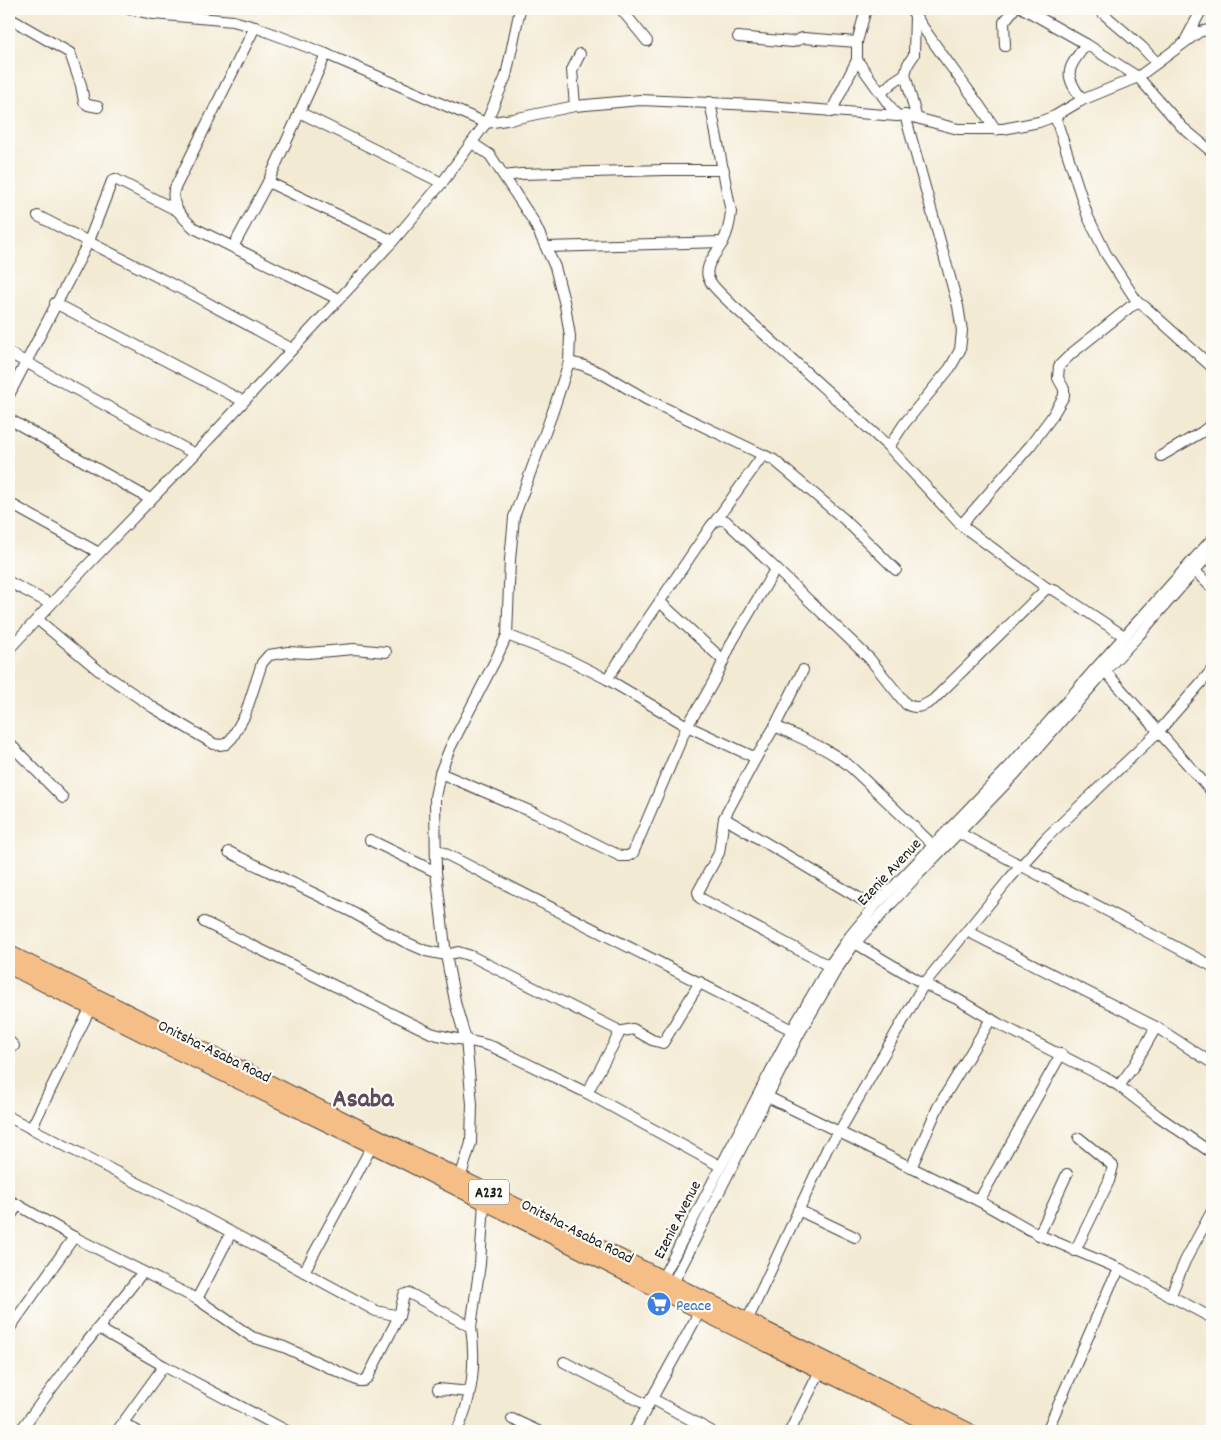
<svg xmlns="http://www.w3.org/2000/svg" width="1221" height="1440" font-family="Dekko,sans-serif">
<rect width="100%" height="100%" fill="#fdfcf7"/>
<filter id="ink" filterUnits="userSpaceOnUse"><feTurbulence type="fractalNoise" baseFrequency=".02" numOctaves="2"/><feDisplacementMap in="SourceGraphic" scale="10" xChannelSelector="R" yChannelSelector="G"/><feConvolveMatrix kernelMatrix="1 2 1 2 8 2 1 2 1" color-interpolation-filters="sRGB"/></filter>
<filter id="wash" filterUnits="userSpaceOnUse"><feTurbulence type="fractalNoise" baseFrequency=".0096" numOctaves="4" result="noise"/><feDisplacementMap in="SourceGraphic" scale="20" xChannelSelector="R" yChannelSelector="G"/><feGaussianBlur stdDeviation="1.12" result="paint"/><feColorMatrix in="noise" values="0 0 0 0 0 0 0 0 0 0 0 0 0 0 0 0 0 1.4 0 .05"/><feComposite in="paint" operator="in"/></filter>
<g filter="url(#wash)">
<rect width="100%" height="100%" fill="#f3ead4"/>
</g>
<g filter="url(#ink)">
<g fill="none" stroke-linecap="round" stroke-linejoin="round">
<defs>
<g id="minor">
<path d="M129,9l25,5 79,7 22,6 71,27 160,69 27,-4 62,-13 65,-6 115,5 142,11 8,-1 53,14h45l36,-7 16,-6 27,-16 56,-23 61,-45 13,-3"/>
<path d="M621,9l26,32"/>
<path d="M911,9c26,42 58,79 85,121"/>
<path d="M1024,9l62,35 52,33 44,50 30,25"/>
<path d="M1098,9l44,38 15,16"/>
<path d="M915,15l-1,40 -6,9 -3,10 11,42"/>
<path d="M9,18l61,35 11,32 3,17 4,3 10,2"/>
<path d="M255,27l-81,163c-3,17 8,27 20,38l144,71"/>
<path d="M738,37l54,5 11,-4 54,4"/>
<path d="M1186,39l16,-30"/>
<path d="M1005,46l-1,-24 10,-13"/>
<path d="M857,60l40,56"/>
<path d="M881,93l12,-11 12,-8"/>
<path d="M1082,100c-19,-28 -15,-29 4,-56"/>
<path d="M710,102l21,110c-1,11 -3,20 -8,30 -6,11 -22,26 -13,39 5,9 15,16 22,24l157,142 72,78 86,63 9,3 68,45"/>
<path d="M575,106l-3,-36 8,-16"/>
<path d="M299,112l143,71"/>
<path d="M831,112l26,-52v-18l9,-33"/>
<path d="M1055,116l33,101 18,37 32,49 6,3 68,61"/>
<path d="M504,176l17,-2 143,-4h60"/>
<path d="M268,182l125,59"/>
<path d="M38,216l155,79 99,54"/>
<path d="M233,247l35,-65 58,-128"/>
<path d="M547,247l176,-5"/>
<path d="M55,303l188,98"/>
<path d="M9,353l186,101"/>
<path d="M569,362l13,3 19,8 45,26 128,61 70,59 52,51"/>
<path d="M9,395l80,-154 23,-60 3,-2 61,31"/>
<path d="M9,419l141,80"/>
<path d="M889,447l15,-23 46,-56 10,-18 2,-19 -4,-25 -53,-191"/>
<path d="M1161,456l41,-24 10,-8"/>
<path d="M9,503l90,50"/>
<path d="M717,519l46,-64"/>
<path d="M961,525l69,-79 21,-28 13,-22v-7l-6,-11 1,-12 12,-12 59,-47 8,-4"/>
<path d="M1194,570l18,18"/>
<path d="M9,582l42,22"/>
<path d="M660,602l63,58"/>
<path d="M37,619l60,50 57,39 60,36 5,1 7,-1 6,-6 13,-23 17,-52 7,-8 19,-3 20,1 46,-4 32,3"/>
<path d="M507,635l54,21 46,23 80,47 69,32 19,-32c27,13 56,23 78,43l80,76"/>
<path d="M9,649l90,-96 96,-99 198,-213 49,-58 44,-60 20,-47 14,-67"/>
<path d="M1105,671l107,121"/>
<path d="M607,679l104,-153 6,-7 9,2 143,137 37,46c10,6 18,2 27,-4l114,-112"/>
<path d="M775,726l28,-56"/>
<path d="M9,743l54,55"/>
<path d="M756,758l-32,60 -5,35 -21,39 2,6 129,68"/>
<path d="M440,773l97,41 83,42h8l5,-3 54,-127 15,-24 14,-25 16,-35 44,-74"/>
<path d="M724,818l150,89"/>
<path d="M959,833l253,133"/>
<path d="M370,840l66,32"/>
<path d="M436,849l356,181"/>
<path d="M229,852l121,59 53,30 23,10 20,4 12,-3 13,4 145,73 2,3v4l-31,57"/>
<path d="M204,922l227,111c21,7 41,6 62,14l94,46 133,73"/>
<path d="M967,931l189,96 56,36"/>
<path d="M855,943l69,41 33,15 42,25 105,53 15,9 39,30 54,37"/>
<path d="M618,1032l15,-3 19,11 11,3 37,-61"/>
<path d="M9,1041l5,5"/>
<path d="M1119,1086l16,-22 21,-37"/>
<path d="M768,1097l211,104 60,34 81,34 92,49"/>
<path d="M9,1117l183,94 184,100 23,5 5,-21 5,-2 62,34 9,-63 4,-62"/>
<path d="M31,1129l60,-122"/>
<path d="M911,1168l27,-61 53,-88"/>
<path d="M460,1178l11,-35 1,-39 -6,-64 -10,-34 -10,-51 -10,-83 -1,-75 5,-24 10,-25 46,-89 11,-24 3,-75 4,-43 39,-106 16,-49 1,-26 -5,-31 -10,-38 -21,-45 -44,-67 -18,-12"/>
<path d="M9,1200l65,37 123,62 55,38 32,10 75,34h4l5,-4 31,-61"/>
<path d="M979,1201l82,-147"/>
<path d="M798,1210l57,27"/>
<path d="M9,1218l9,-13"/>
<path d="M1039,1235l28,-61"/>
<path d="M1075,1251l34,-70 4,-15 -34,-28"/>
<path d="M304,1272l68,-126"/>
<path d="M662,1279l130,-249 37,-64 21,-30 24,-29 136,-141 85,-97 117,-130"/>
<path d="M672,1285l127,-251 38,-65 18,-26 58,-63 103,-107 89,-102 34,-36 73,-84"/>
<path d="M1170,1297l15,-36 27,-50"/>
<path d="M197,1299l34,-66"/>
<path d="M747,1321l81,-174 11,-15 85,-148 86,-106 37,-41 112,-106 53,-61"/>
<path d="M98,1328l66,38 123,65"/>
<path d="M9,1329l65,-92"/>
<path d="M564,1362l83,43"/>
<path d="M438,1389l33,3"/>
<path d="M651,1398l60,33"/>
<path d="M512,1419l26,12"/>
<path d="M123,1423l14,8"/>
<path d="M20,1431l55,-74 68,-85"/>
<path d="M117,1431l47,-65"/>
<path d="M457,1431c16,-34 19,-67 14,-104"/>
<path d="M634,1431l66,-120"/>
<path d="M790,1431l30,-60"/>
<path d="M1047,1431l64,-147 9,-15"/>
</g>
<g id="highway">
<path d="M9,953c320,159 640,320 960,478"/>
<path d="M9,966l159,81 224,108 308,156 243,120"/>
</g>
</defs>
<use href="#minor" stroke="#3c3b38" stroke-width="12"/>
<use href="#highway" stroke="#3c3b38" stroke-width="17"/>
<use href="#minor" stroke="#fff" stroke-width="10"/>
<use href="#highway" stroke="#f6be87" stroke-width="15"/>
</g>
</g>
<defs>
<symbol id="supermarket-disc" viewBox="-11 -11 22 22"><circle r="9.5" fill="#3f7fe0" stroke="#fdfcf7"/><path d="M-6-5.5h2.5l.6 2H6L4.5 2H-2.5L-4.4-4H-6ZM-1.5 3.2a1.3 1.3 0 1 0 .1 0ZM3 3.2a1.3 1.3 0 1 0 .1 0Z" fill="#fff"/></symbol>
</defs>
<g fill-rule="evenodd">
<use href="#supermarket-disc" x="645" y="1290" width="28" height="28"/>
</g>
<g text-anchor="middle" stroke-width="4.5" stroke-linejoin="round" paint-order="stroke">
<rect fill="#fdfcf7" stroke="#605f5e" stroke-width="1" x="469" y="1179.5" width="40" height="25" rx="4"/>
<g font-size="15" font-weight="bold" fill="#1c1c1c">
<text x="489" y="1197">A232</text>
</g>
<g font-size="16" fill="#1c1c1c" stroke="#fdfcf7">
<text transform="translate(888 871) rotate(-47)" y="6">Ezenie Avenue</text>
<text transform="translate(215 1050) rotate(26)" y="6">Onitsha-Asaba Road</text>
<text transform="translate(676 1219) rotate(-63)" y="6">Ezenie Avenue</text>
<text transform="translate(578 1230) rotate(27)" y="6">Onitsha-Asaba Road</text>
</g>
<g font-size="16" fill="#366cbe" stroke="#fdfcf7" text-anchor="start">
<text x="676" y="1310">Peace</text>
</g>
<g font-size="26" font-weight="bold" fill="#5c4b5b" stroke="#fdfcf7">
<text x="363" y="1106">Asaba</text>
</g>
</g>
<rect width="1221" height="1440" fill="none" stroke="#fdfcf7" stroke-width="30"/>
</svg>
